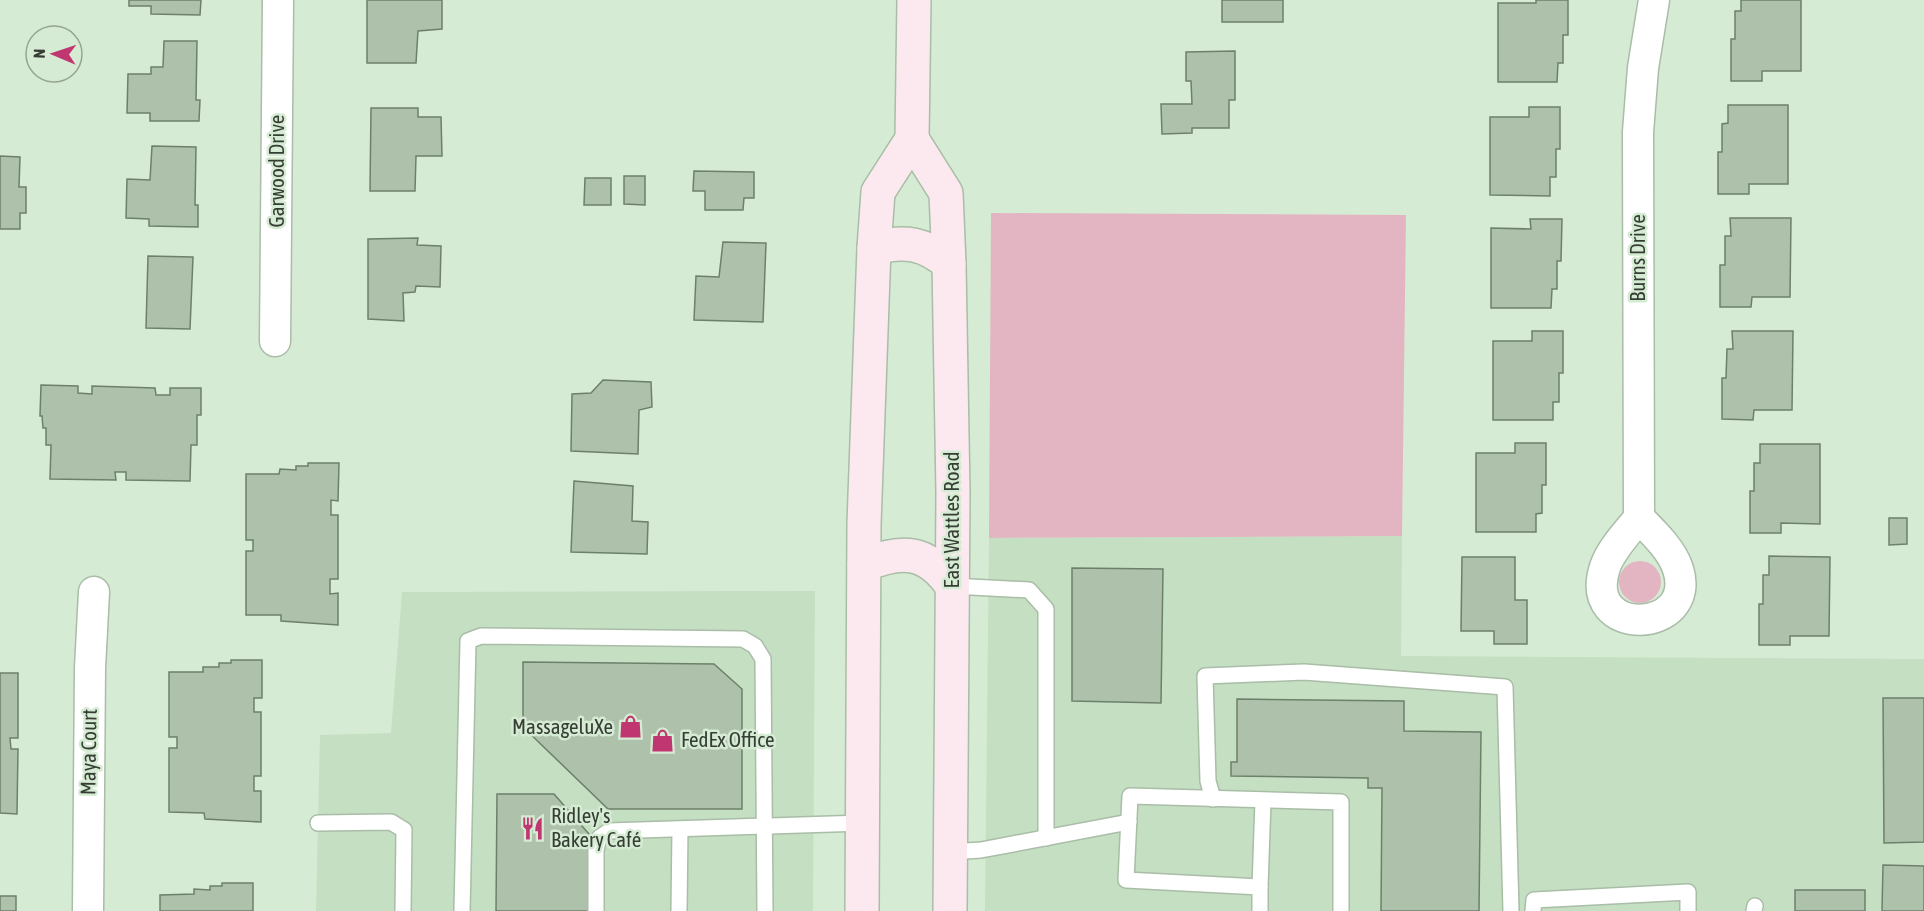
<svg xmlns="http://www.w3.org/2000/svg" width="1924" height="911" font-family="'Asap Condensed',sans-serif">
<rect width="100%" height="100%" fill="#d6ebd3"/>
<g fill="#c5dfc2">
<path d="M1402,536l-1,120 523,3v252h-939l4,-373z"/>
<path d="M815,591l-2,320h-497l4,-176 71,-2 11,-141z"/>
</g>
<g fill="#e3b5c3">
<path d="M991,213l415,2 -4,321 -413,2z"/>
<circle cx="1640" cy="582" r="21"/>
</g>
<g fill="#adc1ab" stroke="#6d806b" stroke-width="1.5">
<path d="M129,0h72l-1,15 -49,-1v-8h-22z"/>
<path d="M367,0h75v29l-24,2 -2,32h-49z"/>
<rect x="1222" y="0" width="61" height="22"/>
<path d="M1536,0h32v35h-5v28h-5l-1,19h-59v-79h38z"/>
<path d="M1741,0h60v71h-39v10h-31v-42h4v-28h6z"/>
<path d="M164,41h33l-1,59h4l-1,21h-49v-8h-23l1,-39h23v-7h12z"/>
<path d="M1235,51v49h-6v28h-37v5l-30,1 -1,-30h31l-1,-23h-5v-29z"/>
<path d="M1728,105h60v79h-39v10h-31v-42h4v-28l6,-1z"/>
<path d="M1529,107h31v42h-4v28h-6v19l-60,-1v-78h39z"/>
<path d="M371,108h47v9h23l1,39h-26l-1,35h-45z"/>
<path d="M152,146l44,1 -1,58h3v22l-49,-1v-7l-23,-1 1,-39 23,1z"/>
<path d="M0,156l20,1 -1,30h7v26h-6v16h-20z"/>
<path d="M694,171l60,1v26h-10l-1,12h-38v-19h-12z"/>
<path d="M624,176h21v29l-21,-1z"/>
<path d="M585,178h26v27h-27z"/>
<path d="M1730,218h61l-1,79h-38l-1,10h-31v-42h5v-29h6z"/>
<path d="M1530,219h32l-1,42h-4v28h-5l-1,19h-60v-80l40,1z"/>
<path d="M418,238l-1,7 24,1 -1,41 -24,-1 -1,6 -12,1 1,28 -36,-2v-80z"/>
<path d="M723,242l43,1 -3,79 -69,-2 2,-44 23,1z"/>
<path d="M148,256l45,1 -3,72 -44,-1z"/>
<path d="M1532,331h31v42h-4v29h-6v18h-60v-79h39z"/>
<path d="M1732,331h61l-1,79h-38l-1,10 -31,-1v-41h4l1,-29h6z"/>
<path d="M603,380l48,2 1,25 -13,3 -1,44 -67,-3 1,-57 19,-1z"/>
<path d="M41,385l37,1v7l14,1v-8l63,2 1,7h14v-7h31v27h-4v30h-6l-1,36 -64,-1v-8h-11l1,8 -66,-1 1,-34h-5v-17h-3l-1,-12h-2z"/>
<path d="M1515,443h31v42h-4v28l-6,1v18h-60v-79h39z"/>
<path d="M1760,444h60v80l-39,-1v10h-31v-42h4v-28h6z"/>
<path d="M308,463h31l-1,38 -7,-1v15h7v64h-8v15l8,-1v32l-57,-4v-6h-35v-64h7v-11h-7v-66h33l1,-5 16,1v-4h12z"/>
<path d="M574,481l59,5 -1,35 16,1 -1,32 -76,-2z"/>
<path d="M1889,518h18v26l-18,1z"/>
<path d="M1769,556l61,1 -1,79h-39v9h-31v-41h4v-29h6z"/>
<path d="M1462,557h53v43h12v44h-33v-13h-33z"/>
<path d="M1072,568l91,1 -2,134 -89,-2z"/>
<path d="M231,660h31v38h-8v14h7v64h-7v15h7v31l-56,-3 -1,-6 -35,-1v-64h8v-11h-8v-65h34v-5h16v-4h12z"/>
<path d="M523,662l191,2 28,25v120h-134l-85,-82z"/>
<path d="M0,673h18v65h-8l1,11h7l-1,65 -17,-1z"/>
<path d="M1883,698h41v144l-40,1z"/>
<path d="M1237,699l167,2v30l77,1 -2,179h-98l1,-123h-14v-10l-137,-2v-14h6z"/>
<path d="M497,794h57l35,40 -1,77h-92z"/>
<path d="M1883,865l41,1v45h-42z"/>
<path d="M222,883h31v28h-93v-16l34,-1v-5l16,1v-4h12z"/>
<rect x="1795" y="890" width="70" height="21"/>
<rect x="0" y="896" width="16" height="15"/>
</g>
<g fill="none" stroke-linecap="round" stroke-linejoin="round">
<defs>
<g id="lane">
<path d="M952,586l77,4 17,19v229"/>
<path d="M1213,799l-5,-18 -3,-105 99,-4 201,15 6,224"/>
<path d="M318,823l73,-1 13,8 -1,81"/>
<path d="M950,852l31,-2 148,-28"/>
<path d="M1260,887l3,-86"/>
<path d="M462,911l6,-270 13,-5 262,3 12,7 8,13 2,252"/>
<path d="M596,911v-61l3,-12 10,-7 254,-8"/>
<path d="M679,911l1,-82"/>
<path d="M1260,911v-24l-134,-7 4,-84 211,6v109"/>
<path d="M1533,911l1,-11 154,-8v19"/>
<path d="M1754,911l1,-5"/>
</g>
<g id="street">
<path d="M275,341l3,-341"/>
<path d="M1639,518c14,14 33,32 39,51 21,65 -97,71 -73,-2 6,-18 23,-35 34,-49l-1,-386 5,-64 11,-68"/>
<path d="M88,911l2,-243 4,-76"/>
</g>
<g id="secondary">
<path d="M912,139l34,54 3,71 4,229 -3,418"/>
<path d="M874,248c31,-8 51,-5 75,16"/>
<path d="M864,565c38,-16 63,-15 88,21"/>
<path d="M862,911l2,-387 10,-276 4,-56 34,-53 2,-139"/>
</g>
</defs>
<use href="#lane" stroke="#a9bda7" stroke-width="18"/>
<use href="#street" stroke="#a9bda7" stroke-width="33"/>
<use href="#secondary" stroke="#a9bda7" stroke-width="36"/>
<use href="#lane" stroke="#fff" stroke-width="15"/>
<use href="#street" stroke="#fff" stroke-width="30"/>
<use href="#secondary" stroke="#fce9ef" stroke-width="33"/>
</g>
<defs>
<symbol id="shop-bare" viewBox="-9 -9 18 18"><path d="M-5-2.5h2.3a2.7 3.5 0 0 1 5.4 0H5L5.5 6h-11ZM-1.5-2.5h3a1.5 2.3 0 0 0-3 0Z" fill="#c03670" stroke="#d6ebd3" stroke-width="2.5" paint-order="stroke"/></symbol>
<symbol id="restaurant-bare" viewBox="-9 -9 18 18"><path d="M-5-6h1v4h1v-4h1v4h1v-4h1v5L-1.5 .5V6h-2V.5L-5-1ZM5-6V6H3V1.5H1.5Q1.5-4 5-6Z" fill="#c03670" stroke="#d6ebd3" stroke-width="2.5" paint-order="stroke"/></symbol>
</defs>
<g fill-rule="evenodd">
<use href="#shop-bare" x="614" y="710" width="33" height="33"/>
<use href="#shop-bare" x="646" y="724" width="33" height="33"/>
<use href="#restaurant-bare" x="516" y="812" width="33" height="33"/>
</g>
<g text-anchor="middle" stroke-width="5" stroke-linejoin="round" paint-order="stroke">
<g font-size="21" fill="#353d34" stroke="#d6ebd3">
<text transform="translate(277 171) rotate(-90)" y="7">Garwood Drive</text>
<text transform="translate(1638 258) rotate(-90)" y="7">Burns Drive</text>
<text transform="translate(952 520) rotate(-90)" y="7">East Wattles Road</text>
<text transform="translate(89 752) rotate(-89)" y="7">Maya Court</text>
</g>
<g font-size="21" fill="#353d34" stroke="#d6ebd3" text-anchor="start">
<text x="613" y="734" text-anchor="end">MassageluXe</text>
<text x="681" y="747">FedEx Office</text>
<text x="551" y="823">Ridley's<tspan x="551" dy="24">Bakery Café</tspan></text>
</g>
</g>
<g transform="translate(54 54) rotate(272)"><circle r="28" fill="#d6ebd3" stroke="#96a593" stroke-width="1.5"/>
<path d="M0-4.5L10 22L0 15L-10 22Z" fill="#c03670"/>
<text y="-9" font-size="16" font-weight="bold" text-anchor="middle" fill="#353d34">N</text>
</g>
</svg>
